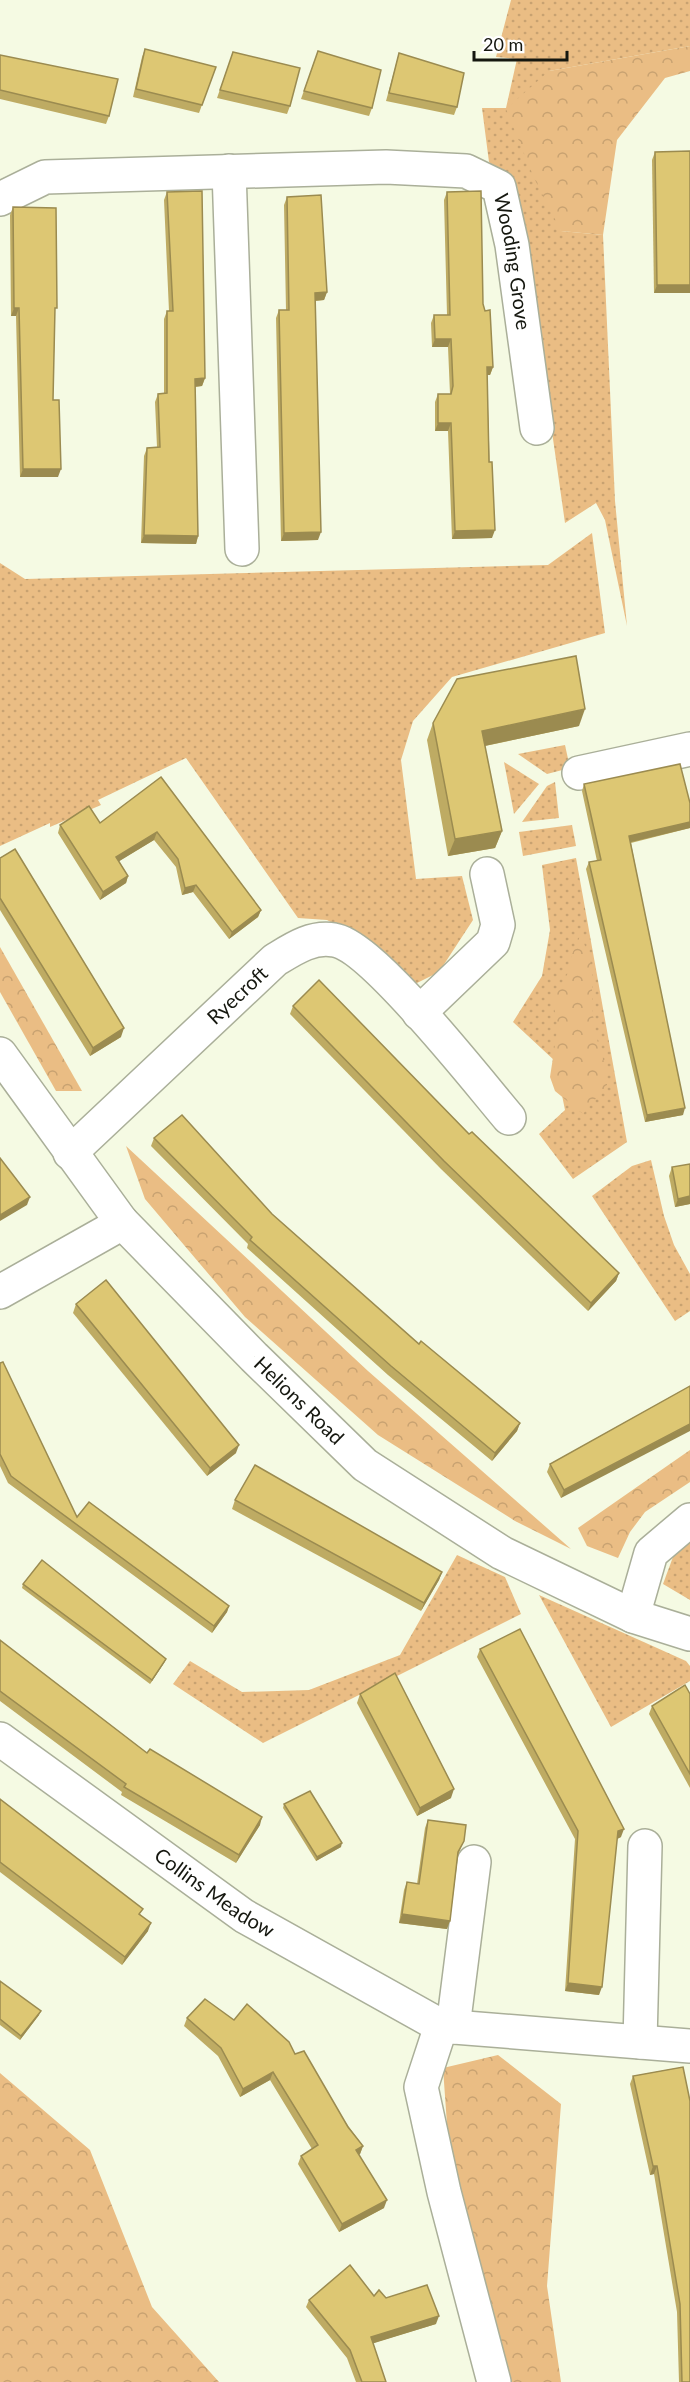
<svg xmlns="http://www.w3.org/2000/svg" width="690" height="2382" font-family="Lato,sans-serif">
<defs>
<pattern id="grass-dots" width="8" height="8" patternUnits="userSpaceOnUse" patternTransform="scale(1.5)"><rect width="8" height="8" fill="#eabd84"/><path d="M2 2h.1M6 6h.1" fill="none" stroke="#c8a271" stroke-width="1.8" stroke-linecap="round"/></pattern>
<pattern id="forest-crowns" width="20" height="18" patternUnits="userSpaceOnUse" patternTransform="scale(1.5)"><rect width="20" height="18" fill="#eabd84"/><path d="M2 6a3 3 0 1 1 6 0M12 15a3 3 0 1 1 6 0" fill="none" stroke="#c8a271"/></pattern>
</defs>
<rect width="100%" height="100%" fill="#f5fae3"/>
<g fill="url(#grass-dots)">
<path d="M511,0h179v46l-141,25 12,160 42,4 12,266 12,125 -22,-106 -9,-17 -31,20 -48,-337 -28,-24 -7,-54h24l11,-49 -21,-2z"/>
<path d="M592,533l13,100 -153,44 -39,44 -12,39 15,119 46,-3 11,44 -34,52 -30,15 -47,-48 -35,-19 -29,-2 -112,-160 -88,42 3,5 -51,22v-4l-50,23v-283l25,16 523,-14z"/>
<path d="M565,745l5,23 -23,6 -29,-20z"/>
<path d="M504,762l35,22 -25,30z"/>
<path d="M555,782l4,36 -37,4 25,-36z"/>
<path d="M572,825l4,21 -53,10 -4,-24z"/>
<path d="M576,858l51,284 -54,37 -34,-45 26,-24 -10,-49 -42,-39 29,-46 8,-46 -8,-65z"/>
<path d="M651,1160l13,56 10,29 16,29v37l-15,10 -83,-125 40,-30z"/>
<path d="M690,1541v59l-27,-16 10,-27z"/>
<path d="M457,1555l48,22 16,37 -258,129 -90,-59 17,-23 52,31 67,-2 91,-35z"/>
<path d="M539,1595l147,66 4,5v15l-79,46z"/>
</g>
<g fill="url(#forest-crowns)">
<path d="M690,46v25l-25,7 -48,62 -14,95 -42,-4 -27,-53 -28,-69 43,-38z"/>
<path d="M581,934l11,33v41l4,28 11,36v13l-24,29 -28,-23 -5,-14 8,-52 -6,-26 16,-26 4,-19z"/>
<path d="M0,947l82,144h-26l-56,-99z"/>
<path d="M126,1146l242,225 203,178 -56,-28 -137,-86 -133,-118 -100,-118z"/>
<path d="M690,1450v32l-45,30 -15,20 -12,26 -31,-12 -9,-18z"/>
<path d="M498,2055l63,49 -14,182 14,96h-57l-52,-187 -9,-127z"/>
<path d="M0,2073l90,77 62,157 67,75h-219z"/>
</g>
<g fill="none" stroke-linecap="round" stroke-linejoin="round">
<defs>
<g id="minor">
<path d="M229,171l13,378"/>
<path id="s1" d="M0,199l45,-22 341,-10 80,4 33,16 13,58 25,183"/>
<path d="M579,773l111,-24"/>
<path d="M419,1013l74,-71 5,-17 -11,-51"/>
<path id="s2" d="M0,1054l121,167 133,136 111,108 137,88 131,63 57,18"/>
<path id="s3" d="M70,1153l205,-193c18,-11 37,-24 59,-20 39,6 145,143 175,178"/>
<path d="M0,1292l110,-62 11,-9"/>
<path d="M633,1616l18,-63 39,-33"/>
<path id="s4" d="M0,1739l244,177 197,110 249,20"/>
<path d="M441,2026l-20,61 23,105 50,190"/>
<path d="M453,2027l21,-165"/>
<path d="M640,2042l5,-196"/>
</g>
</defs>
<use href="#minor" stroke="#aaaf99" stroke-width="36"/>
<use href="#minor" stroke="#fff" stroke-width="33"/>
</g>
<g fill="#beab63">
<path d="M145,49l71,18 -17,46 -66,-16 9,-40z"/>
<path d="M318,51l54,57 -3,8 -68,-17z"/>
<path d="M233,52l57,54 -3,8 -70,-16z"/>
<path d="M399,53l58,54 -3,8 -68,-14z"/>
<path d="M0,55l109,61 -3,8 -106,-25z"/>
<path d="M655,152l35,141h-36l-2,-133z"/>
<path d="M167,192l38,186 -3,8 -7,1 3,149 -2,8 -55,-1 3,-87 3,-8 10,-1 -2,-45 3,-8 6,-1v-74l3,-8h2l-5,-111z"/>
<path d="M447,192l36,112 10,63 -3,8h-3l5,163 -40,1 -4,-108h-13v-29l3,-8h12l-2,-47h-16l-1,-24 3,-8h13l-3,-115z"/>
<path d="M287,197l40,95 -3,8 -9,1 3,239 -37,1 -5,-223 3,-8h7l-2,-105z"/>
<path d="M13,207l42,107 -2,86 5,77h-38l-4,-161h-5l-1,-101z"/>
<path d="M433,723l146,3 -94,20 17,85 -7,17 -47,8 -21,-116z"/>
<path d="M161,777l100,133 -3,7 -29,22 -36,-47 -11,3 -6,-28 -22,-27 -35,21 9,15 -2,7 -26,17 -42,-67 2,-8 40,-2z"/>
<path d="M584,784l106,19v25l-59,15 52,272 -38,7 -59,-253 3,-7 8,-1 -15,-70z"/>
<path d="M0,858l121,179 -31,19 -90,-146z"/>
<path d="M293,1006l176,128 150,139 -3,8 -28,30 -147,-142 -151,-155z"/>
<path d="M154,1138l118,76 147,130 101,79 -3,8 -25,30 -104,-86 -141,-127 1,-4 -97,-98z"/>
<path d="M672,1167l18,37 -15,3 -6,-31z"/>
<path d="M76,1304l160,149 -29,23 -134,-163z"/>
<path d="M0,1363l77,154 152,89 -2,6 -15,21 -204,-150 -8,-17z"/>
<path d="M690,1386l-129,112 -14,-26 3,-8z"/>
<path d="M235,1500l207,72 -3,8 -18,31 -189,-102z"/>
<path d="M23,1584l143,75 -2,4 -14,21 -128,-96z"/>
<path d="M0,1640l147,113 113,72 -24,38 -115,-68 1,-3 -122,-91z"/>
<path d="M480,1649l141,188 -4,2 -18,156 -34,-4 10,-152 -98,-182z"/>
<path d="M360,1694l91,104 -34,18 -60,-113z"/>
<path d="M690,1694v94l-41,-74 3,-8z"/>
<path d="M0,1799l141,116 7,16 -26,34 -122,-93z"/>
<path d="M284,1804l57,43 -25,14 -33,-53z"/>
<path d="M428,1820l36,21 -6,14 -11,74 -48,-6 5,-33 3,-8 10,2 8,-56z"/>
<path d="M0,1981l39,34 -19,25 -20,-15z"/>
<path d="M187,2018l47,2 61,34 68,92 -3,8 -2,1 26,53 -45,24 -41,-68 3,-8 11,-7 -42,-69 -30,17 -22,-41 -34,-30z"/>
<path d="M683,2067l7,315h-11l-2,-70 -23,-138 -4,1 -20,-91 3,-8z"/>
<path d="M374,2296l12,2 50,26 -63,19 13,39h-30l-9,-24 -41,-51 3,-7z"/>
</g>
<g fill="#9b8b50">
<path d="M657,285h33v8h-36z"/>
<path d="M327,292l-3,8 -12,1 3,-8z"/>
<path d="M14,308h5l-3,8h-5z"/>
<path d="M435,339h16l-3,8h-16z"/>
<path d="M487,367h6l-3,8h-6z"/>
<path d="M205,378l-3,8 -10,1 3,-8z"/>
<path d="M438,423h13l-3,8h-13z"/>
<path d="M23,469h38l-3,8h-38z"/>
<path d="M495,530l-3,8 -40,1 3,-8z"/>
<path d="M321,532l-3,8 -37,1 3,-8z"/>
<path d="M144,535l54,1 -2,8 -55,-1z"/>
<path d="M585,709l-6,17 -104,22 7,-17z"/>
<path d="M690,822v6l-63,15 2,-7z"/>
<path d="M502,831l-7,17 -47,8 7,-17z"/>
<path d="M157,832l-3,8 -41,25 3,-8z"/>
<path d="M128,876l-2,7 -26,17 3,-8z"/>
<path d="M196,885l-3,7 -11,3 3,-7z"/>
<path d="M261,910l-3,7 -29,22 3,-7z"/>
<path d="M124,1028l-3,9 -31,19 3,-8z"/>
<path d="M685,1108l-2,7 -38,7 2,-7z"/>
<path d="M690,1196v8l-15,3 3,-8z"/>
<path d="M30,1197l-3,8 -27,16v-6z"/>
<path d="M619,1273l-3,8 -28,30 3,-8z"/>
<path d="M520,1423l-3,8 -25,30 3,-8z"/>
<path d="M690,1424v7l-129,67 3,-8z"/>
<path d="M239,1445l-3,8 -29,23 3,-8z"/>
<path d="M442,1572l-3,8 -18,31 3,-8z"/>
<path d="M229,1606l-2,6 -15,21 2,-7z"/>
<path d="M166,1659l-2,4 -14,21 2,-4z"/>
<path d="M454,1789l-3,9 -34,18 3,-8z"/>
<path d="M262,1817l-2,8 -24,38 3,-8z"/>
<path d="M624,1829l-3,8 -6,3 3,-9z"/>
<path d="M342,1843l-1,4 -25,14 1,-4z"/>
<path d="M402,1914l48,7 -3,8 -48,-6z"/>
<path d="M151,1923l-3,8 -26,34 3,-8z"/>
<path d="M568,1983l34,4 -3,8 -34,-4z"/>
<path d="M41,2011l-2,4 -19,25 1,-4z"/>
<path d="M273,2072l-3,8 -30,17 3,-8z"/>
<path d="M363,2146l-3,8 -7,5 3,-9z"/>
<path d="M653,2166h4l-3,8 -4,1z"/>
<path d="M387,2200l-3,8 -45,24 3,-8z"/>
<path d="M439,2316l-3,8 -68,21 3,-8z"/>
</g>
<g fill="#ddc773" stroke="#9b8b50" stroke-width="1.5">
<path d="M145,49l71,18 -14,38 -66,-16z"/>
<path d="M318,51l63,19 -9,38 -68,-17z"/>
<path d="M233,52l67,16 -10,38 -70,-16z"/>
<path d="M399,53l65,20 -7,34 -68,-14z"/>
<path d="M0,55l118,24 -9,37 -109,-26z"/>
<path d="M690,151v134h-33l-2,-133z"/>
<path d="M202,191l3,187 -10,1 3,157 -54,-1 3,-87 13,-1 -2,-53 9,-1v-82h6l-6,-119z"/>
<path d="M481,191l2,113 2,7 5,-1 3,57h-6l2,95h3l3,68 -40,1 -4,-108h-13v-29h13l2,-8 -2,-47h-16l-1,-24h16l-3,-123z"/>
<path d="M321,195l6,97 -12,1 6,239 -37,1 -5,-223h10l-2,-113z"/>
<path d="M13,207l43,1 1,100h-2l-2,92h6l2,69h-38l-4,-161h-5z"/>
<path d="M576,656l9,53 -103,22 20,100 -47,8 -22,-116 24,-44z"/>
<path d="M680,764l10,39v19l-61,14 56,272 -38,7 -58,-253 12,-2 -17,-76z"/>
<path d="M161,777l100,133 -29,22 -36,-47 -11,3 -7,-29 -21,-27 -41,25 12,19 -25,16 -43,-67 29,-19 11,17z"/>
<path d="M15,849l109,179 -31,20 -93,-150v-40z"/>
<path d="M319,980l150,154 3,-2 147,141 -28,30 -147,-142 -151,-155z"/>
<path d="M182,1115l90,99 147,130 2,-3 99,82 -25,30 -104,-87 -141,-126 2,-3 -98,-99z"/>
<path d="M0,1158l30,39 -30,18z"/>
<path d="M690,1164v32l-12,3 -6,-32z"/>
<path d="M106,1280l133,165 -29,23 -134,-164z"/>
<path d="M3,1362l74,155 12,-15 140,104 -15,20 -203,-150 -11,-22v-91z"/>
<path d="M690,1386v38l-126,66 -14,-26z"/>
<path d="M255,1465l187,107 -18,31 -189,-103z"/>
<path d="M42,1560l124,99 -14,21 -129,-96z"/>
<path d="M520,1629l104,200 -6,2 -16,156 -34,-4 10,-152 -98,-182z"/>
<path d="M0,1640l147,113 3,-4 112,68 -23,38 -115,-68 2,-3 -126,-93z"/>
<path d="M395,1673l59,116 -34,19 -60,-114z"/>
<path d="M685,1685l5,9v80l-38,-68z"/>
<path d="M310,1791l32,52 -25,14 -33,-53z"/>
<path d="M0,1799l143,110 -4,5 12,9 -26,34 -125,-95z"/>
<path d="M428,1820l38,5 -2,16 -6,11 -8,69 -48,-7 5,-32 12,2z"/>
<path d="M0,1981l41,30 -20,25 -21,-17z"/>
<path d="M205,1999l29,21 13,-16 42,38 6,12 9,-3 44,76 15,19 -7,4 31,50 -45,24 -41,-68 17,-11 -45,-73 -30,17 -22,-41 -34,-30z"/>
<path d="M683,2067l7,34v281h-8l-2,-78 -23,-138h-4l-20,-90z"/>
<path d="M350,2265l24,31 5,-6 7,8 41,-13 12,31 -68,21 15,45h-24l-12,-32 -41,-50z"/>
</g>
<g text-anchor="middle" stroke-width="4.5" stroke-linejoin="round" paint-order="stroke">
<g font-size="20" fill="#15170f" stroke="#fff">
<text dy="7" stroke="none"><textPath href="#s1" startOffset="584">Wooding Grove</textPath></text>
<text dy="7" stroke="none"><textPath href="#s3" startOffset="230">Ryecroft</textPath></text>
<text dy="7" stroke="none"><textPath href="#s2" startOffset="459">Helions Road</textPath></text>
<text dy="7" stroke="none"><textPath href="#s4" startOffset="264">Collins Meadow</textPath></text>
</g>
</g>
<path d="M474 51v9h93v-9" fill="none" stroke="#15170f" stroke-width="3"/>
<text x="483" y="51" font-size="18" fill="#15170f" stroke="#ffffff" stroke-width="4.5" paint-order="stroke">20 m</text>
</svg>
